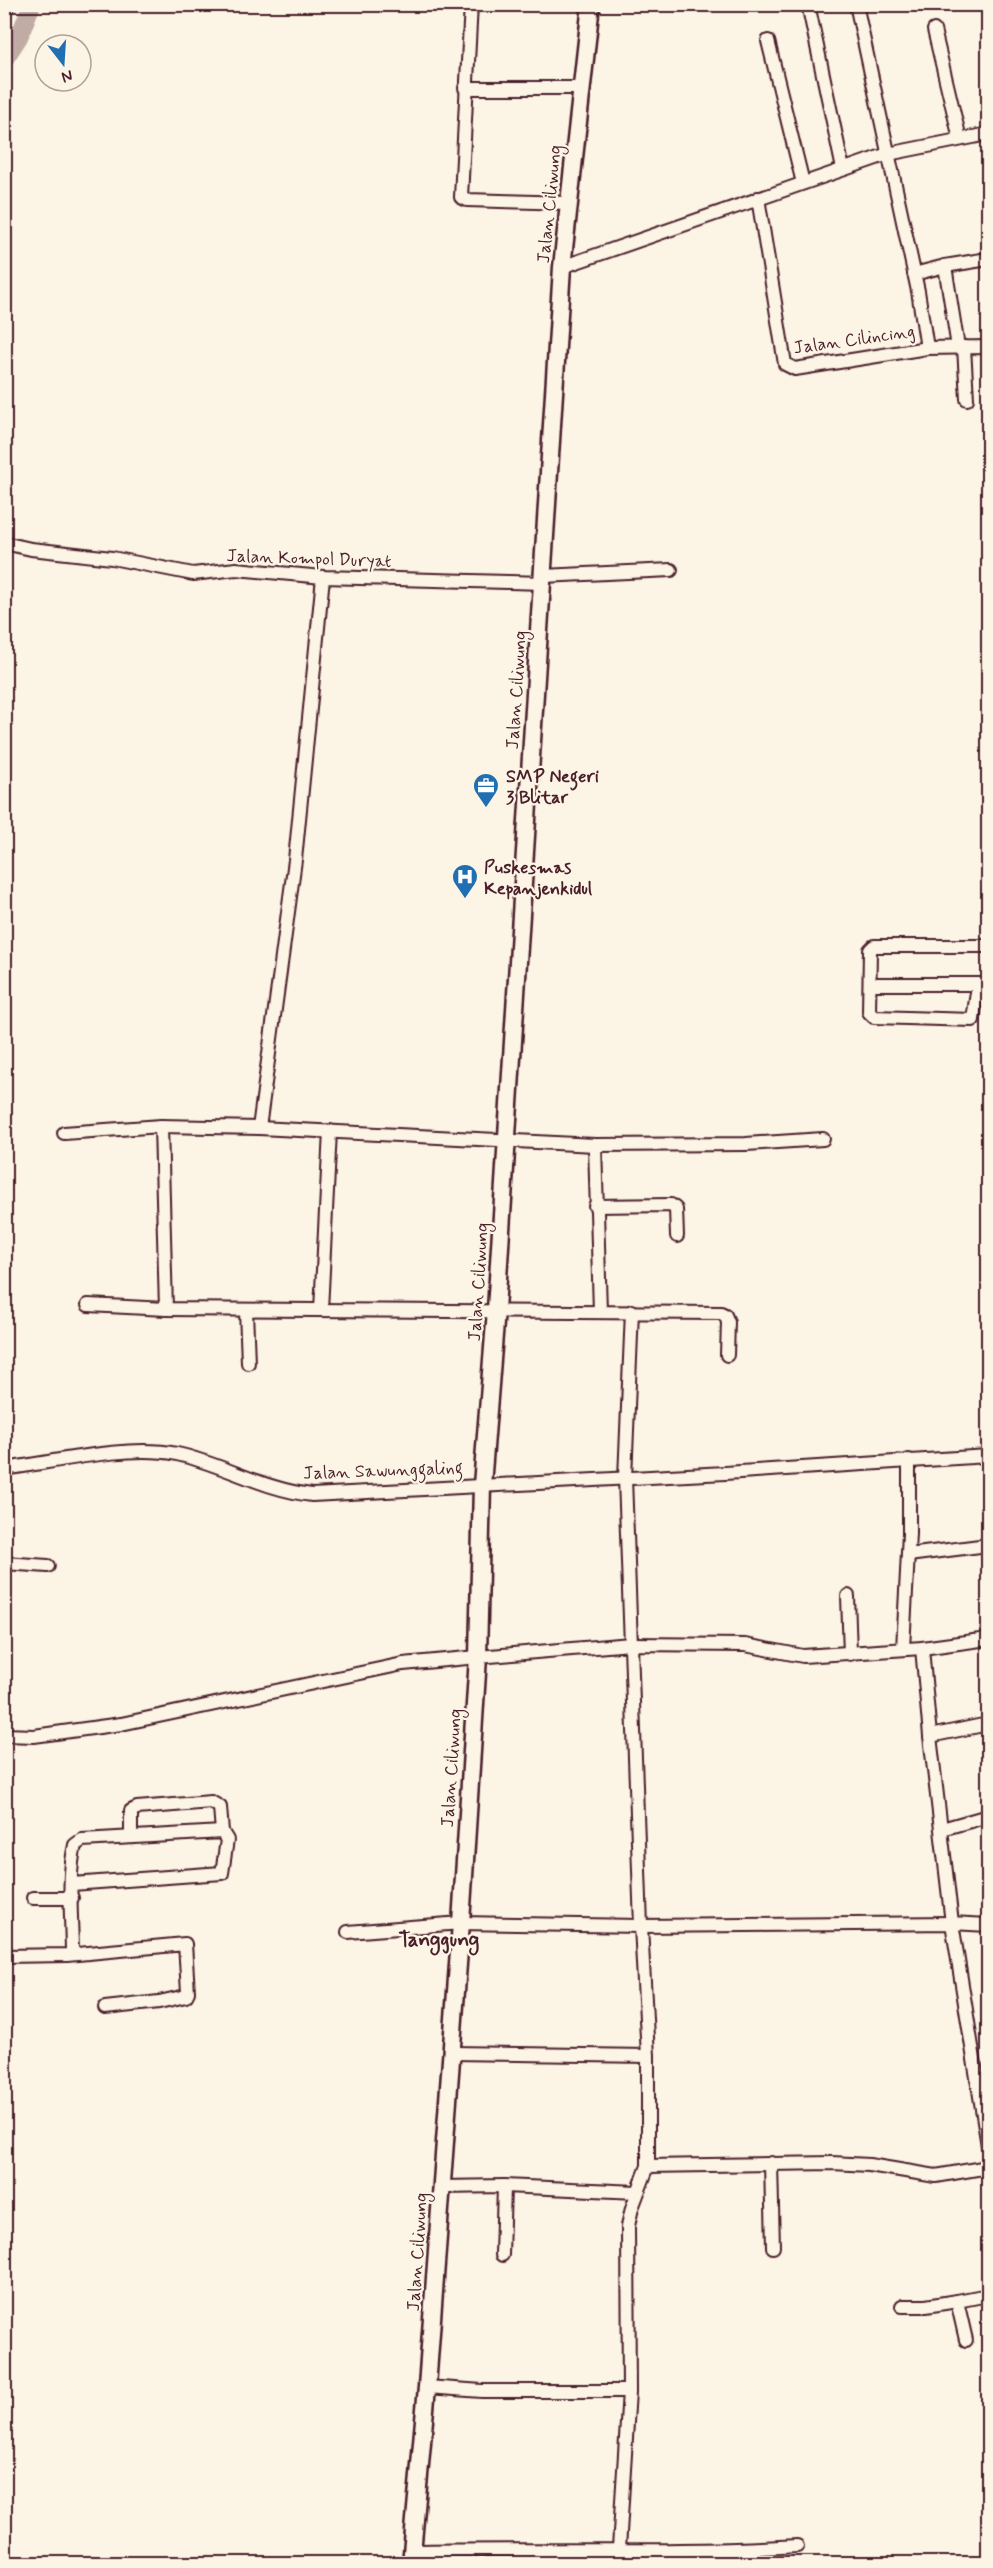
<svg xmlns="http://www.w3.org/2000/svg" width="993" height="2568" font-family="Mynerve,sans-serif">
<rect width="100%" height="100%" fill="#fcf5e5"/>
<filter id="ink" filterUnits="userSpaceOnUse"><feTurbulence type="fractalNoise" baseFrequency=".0167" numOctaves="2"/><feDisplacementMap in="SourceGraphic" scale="12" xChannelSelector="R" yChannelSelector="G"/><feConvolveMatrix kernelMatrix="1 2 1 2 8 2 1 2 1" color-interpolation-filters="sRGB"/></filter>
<g filter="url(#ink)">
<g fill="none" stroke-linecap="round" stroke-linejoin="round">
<path stroke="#c0aca5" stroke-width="18" d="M4,60l15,-23 13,-33"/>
<defs>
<g id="street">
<path d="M471,4l-10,193 6,3 102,3"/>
<path d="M808,4l35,165"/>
<path d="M856,4l62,287 9,57"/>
<path d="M4,13l4,-9"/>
<path d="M934,30l26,109"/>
<path d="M768,41l35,142"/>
<path d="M465,88h117"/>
<path d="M758,198l27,166 10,5 132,-21 61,-1"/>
<path d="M562,267l326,-113 100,-20"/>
<path d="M914,274l31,-8"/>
<path d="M958,347l-13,-81 43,-7"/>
<path d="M964,347l3,52"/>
<path d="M4,543l27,6 81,9 81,16 43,-5 87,8 220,6"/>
<path d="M543,576l128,-6"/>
<path d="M870,984h118"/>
<path d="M978,985l-5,35 -99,-3 -5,-5 1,-62 4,-4h114"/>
<path d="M161,1126l5,183"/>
<path d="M259,1128l36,-268 28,-283"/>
<path d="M64,1133l97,-7 98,2 336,17 151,-1 77,-5"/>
<path d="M595,1145l5,166"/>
<path d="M595,1206l76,-1 5,4 1,27"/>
<path d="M88,1305l78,4 555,4 4,2 3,7 -1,33"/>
<path d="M246,1310l2,53"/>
<path d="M321,1310l9,-179"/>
<path d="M632,1311l-7,167 16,448 7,130v110"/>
<path d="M4,1469c51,-7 124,-25 173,-15 46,10 87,36 135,41l413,-22 263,-17"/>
<path d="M908,1555l80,-10"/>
<path d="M4,1563l44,3"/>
<path d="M848,1596l2,58"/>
<path d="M922,1648l8,88 22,187 36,2"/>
<path d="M903,1649l6,-116v-73"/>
<path d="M4,1735l30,1 87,-12 282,-60 75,-7 153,-13 114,1 58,11 119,-8 66,-9"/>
<path d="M930,1736l58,-12"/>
<path d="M942,1829l46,-13"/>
<path d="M131,1837v-26l6,-3 74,-6 9,5 2,25"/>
<path d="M33,1898h39"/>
<path d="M348,1932l113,-9 180,3 311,-3 36,223"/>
<path d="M72,1954c0,-35 -5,-76 3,-109l7,-5 140,-8 5,8 -5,33 -150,11"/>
<path d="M4,1956l63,-1 118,-11 3,48 -2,4 -27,6 -54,6"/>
<path d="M452,2053l196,3"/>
<path d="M771,2163l2,84"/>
<path d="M441,2187l63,-1 133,6"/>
<path d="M502,2255l2,-69"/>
<path d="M902,2306h24l31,-5"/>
<path d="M966,2340l-9,-39 31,-6"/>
<path d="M427,2387l55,4h147"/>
<path d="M411,2551c129,-3 258,3 386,-5"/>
<path d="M618,2564l11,-173 -1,-165 4,-18 16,-42 184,-3 37,2 67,11 52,-9"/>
</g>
<path id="secondary" d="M411,2564l16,-177 34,-464 17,-266 4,-172 14,-175 66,-1043 29,-263"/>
</defs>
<use href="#street" stroke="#4a1f2b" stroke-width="16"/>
<use href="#secondary" stroke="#4a1f2b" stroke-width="21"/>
<use href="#street" stroke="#fcf5e5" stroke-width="12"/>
<use href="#secondary" stroke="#fcf5e5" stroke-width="16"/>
</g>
</g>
<defs>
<symbol id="office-pin" viewBox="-11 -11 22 30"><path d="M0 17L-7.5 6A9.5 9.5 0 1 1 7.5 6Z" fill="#1f6fb2" stroke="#fcf5e5"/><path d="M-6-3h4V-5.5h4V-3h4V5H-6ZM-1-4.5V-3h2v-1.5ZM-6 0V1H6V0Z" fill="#fff"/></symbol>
<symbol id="hospital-pin" viewBox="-11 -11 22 30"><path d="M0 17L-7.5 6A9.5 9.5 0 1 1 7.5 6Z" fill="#1f6fb2" stroke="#fcf5e5"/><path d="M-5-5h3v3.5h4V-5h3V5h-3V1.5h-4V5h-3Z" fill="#fff"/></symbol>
</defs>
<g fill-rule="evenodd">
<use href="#office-pin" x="471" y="771" width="30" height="40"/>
<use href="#hospital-pin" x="450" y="862" width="30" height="40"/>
</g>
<g text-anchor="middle" stroke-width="4.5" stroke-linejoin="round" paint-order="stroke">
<g font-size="18" fill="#4a1f2b" stroke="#fcf5e5">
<text transform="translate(549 204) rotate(-84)" y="6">Jalan Ciliwung</text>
<text transform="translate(854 339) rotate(-8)" y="6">Jalan Cilincing</text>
<text transform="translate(309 558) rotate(2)" y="6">Jalan Kompol Duryat</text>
<text transform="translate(516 690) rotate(-86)" y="6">Jalan Ciliwung</text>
<text transform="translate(478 1282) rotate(-86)" y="6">Jalan Ciliwung</text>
<text transform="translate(383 1470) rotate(-2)" y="6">Jalan Sawunggaling</text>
<text transform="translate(451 1768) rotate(-86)" y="6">Jalan Ciliwung</text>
<text transform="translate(417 2252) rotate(-86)" y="6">Jalan Ciliwung</text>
</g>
<g font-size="18" font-weight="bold" fill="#4a1f2b" stroke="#fcf5e5" text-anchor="start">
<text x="506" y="782">SMP Negeri<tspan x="506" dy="21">3 Blitar</tspan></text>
<text x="484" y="873">Puskesmas<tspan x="484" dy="21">Kepanjenkidul</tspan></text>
</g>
<g font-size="21" font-weight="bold" fill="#4a1f2b" stroke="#fcf5e5">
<text x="439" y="1946">Tanggung</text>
</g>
</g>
<rect width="993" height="2568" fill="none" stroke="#fcf5e5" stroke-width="24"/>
<rect x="12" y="12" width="969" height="2544" fill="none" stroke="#4a1f2b" stroke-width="2" filter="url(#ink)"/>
<g transform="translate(63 63) rotate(163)"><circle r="28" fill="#fcf5e5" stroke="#b59f9b" stroke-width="1.5"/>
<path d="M0-4.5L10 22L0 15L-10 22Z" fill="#1f6fb2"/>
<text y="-9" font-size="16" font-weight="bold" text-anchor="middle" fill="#4a1f2b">N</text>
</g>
</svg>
